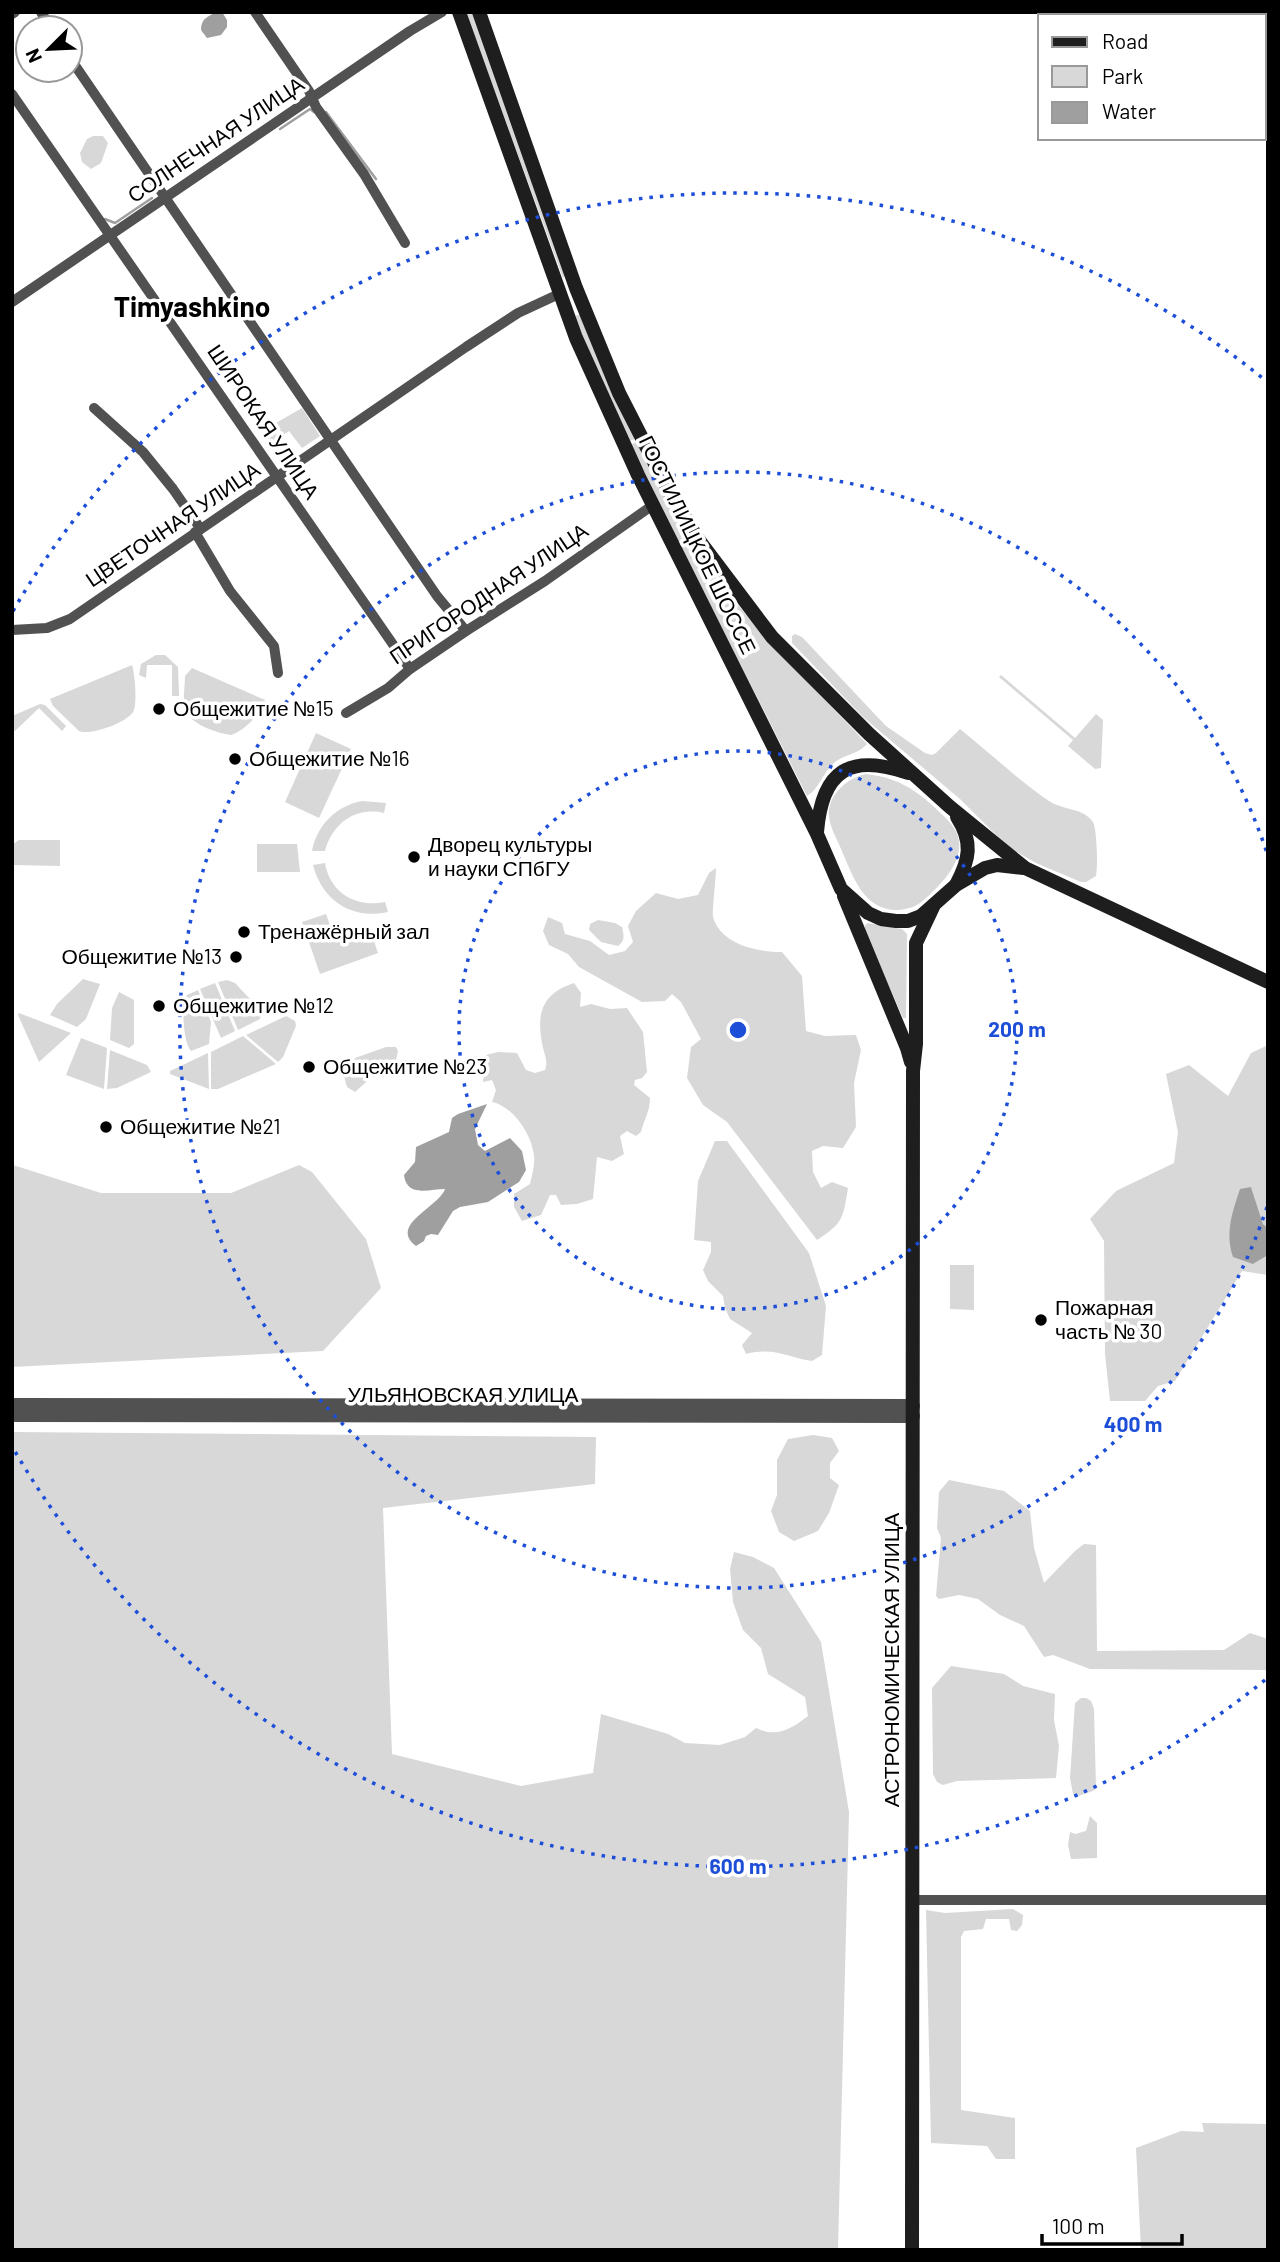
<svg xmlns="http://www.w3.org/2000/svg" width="1280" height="2262" font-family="Barlow,sans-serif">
<rect width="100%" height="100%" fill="#fff"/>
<g fill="#d8d8d8">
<path d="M466,12h7l92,263 -2,3z"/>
<path d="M93,136h10l5,7 -7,20 -10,6 -9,-7 -2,-9 7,-14z"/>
<path d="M577,315h3l55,124 -6,2 -55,-123z"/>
<path d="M302,408l18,28 -18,12 -13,-17 -19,13 -8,-13z"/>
<path d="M637,442c20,37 39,77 63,113 48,69 109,128 167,189 -9,11 -24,10 -34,20 -11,10 -14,25 -26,32l-177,-351z"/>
<path d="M795,634l7,3 84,89 39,27 7,2 4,-2 24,-24c29,23 58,51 89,72 13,9 35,7 44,21 4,7 5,45 3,54l-10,6h-5l-45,-19 -28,-16 -48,-48 -97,-82 -71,-74v-7z"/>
<path d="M156,655h9l13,12 1,29h-7v-31h-25l-1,13 -7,-3 2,-11z"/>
<path d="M132,665c3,9 5,37 2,45 -4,12 -44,26 -55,21l-26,-25 -3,-7z"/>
<path d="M192,668l73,32c-4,14 -20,30 -34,35 -14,-2 -39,-10 -45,-24 -4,-10 -1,-24 -1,-35z"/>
<path d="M1001,675l74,63 21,-24 7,6 -2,48 -6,1 -27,-23 5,-6 -74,-63z"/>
<path d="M40,704l5,1 21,21 -4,5 -23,-23 -24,23 -3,-3v-12z"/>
<path d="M316,733l35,16 -32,69 -34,-16z"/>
<path d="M866,774c28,3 46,13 66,31 6,6 14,12 19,19 23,28 -7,58 -27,76 -7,6 -15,9 -25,10 -36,1 -46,-34 -58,-61 -5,-12 -14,-27 -12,-40 4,-19 20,-31 37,-35z"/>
<path d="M362,801l24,2 -2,10c-29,-7 -52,11 -59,38h-13c5,-26 24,-45 50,-50z"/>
<path d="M19,840h41v26l-48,-1v-20z"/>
<path d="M257,844h40l3,28h-43z"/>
<path d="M325,863c5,30 31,45 60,39l3,10c-37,8 -66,-12 -75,-47z"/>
<path d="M716,868c0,9 -4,45 -3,49 8,28 45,35 69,35l20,24 4,55 19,5 31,-1 5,15 -7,33 2,44 -13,21 -20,-2 -11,5 1,21 8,16 11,-6 16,6c-5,31 -5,35 -31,52l-90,-118 -24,-17 -16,-27 4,-31 10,-8 -20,-37 -9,-8 -7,7 -23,1 -63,-35 -11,-13 -19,-9 -6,-14 5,-14 14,6 3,11 25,7 19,14 16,-4 8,-9 -5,-16 8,-15 20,-18 22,6 20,-4 11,-22z"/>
<path d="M326,914l9,25 34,-12 9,26 -58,21 -18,-52z"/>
<path d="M598,920l17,3 7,4c2,8 3,14 -4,19l-17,-4 -12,-12 1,-6z"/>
<path d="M868,923l34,6 5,5 -1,84h-3l-38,-87v-6z"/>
<path d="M83,979l17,5 -14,35 -9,8 -27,-12 7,-11z"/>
<path d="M227,980l8,3 27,29 -2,7 -22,11 -20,-48z"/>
<path d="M215,983l20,48 -14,7 -21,-49z"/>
<path d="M574,983l7,10 -1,14 11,-3 19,5 17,-1 16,24 4,40 -5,6 -7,2 -1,5 16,13c0,14 -6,21 -9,34l-5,4 -9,-5 -7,5 4,18 -12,7 -15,-4 -4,42 -16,5 -16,1 -5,-10h-6l-9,20 -19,6 -8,-14v-13l16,-10c2,-8 5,-20 4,-28 -2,-21 -21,-50 -42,-54l4,-12 -4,-10 -9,2 3,-27 12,-3 19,1 9,17 9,3 10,-3c3,-8 0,-14 -2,-22 -7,-32 -3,-54 31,-65z"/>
<path d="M198,990l13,32 -2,22 -18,7c-8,-8 -10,-46 -4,-56z"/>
<path d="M119,992l15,8v44l-5,4 -19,-8 2,-32z"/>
<path d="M19,1013l52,20 -32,29 -21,-47z"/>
<path d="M286,1016l9,5 1,5 -13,31 -5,5 -32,-27z"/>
<path d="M243,1036l33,28 -58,25h-7v-37z"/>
<path d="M81,1038l26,10 -3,41 -38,-14z"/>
<path d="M1268,1045v183l-5,-4 -12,-37 2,77 15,-9v20l-26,-4 -67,110 -17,5 -13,15h-35l-5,-47 -1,-113 -14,-22 26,-28 58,-28 4,-31 -12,-58 23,-9 39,31 23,-43z"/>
<path d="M386,1047h10l2,4 -2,9 -13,7 -28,25 -8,-5 -3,-11 11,-18z"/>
<path d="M110,1050l37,15 4,7 -34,16 -10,1z"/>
<path d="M208,1053l1,36 -39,-15v-3z"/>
<path d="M715,1141h12l82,112 17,53 -4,49 -10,6c-27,-4 -37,-14 -66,-7l-4,-9 10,-12 -22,-14 -5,-11 -2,-12 -15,-15 -5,-11 8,-18v-10l-17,-2 4,-59z"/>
<path d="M13,1165l88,28h130l68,-28 13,7 54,67 15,49 -58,63 -311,16z"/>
<path d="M950,1265h24v45l-24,-1z"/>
<path d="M12,1432l584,5 -1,47 -212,24 9,246 129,32 72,-13 8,-59 67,20 17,9 35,2 25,-8 11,-9c21,10 35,1 52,-12l-3,-19 -37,-23 -7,-26 -18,-18 -10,-28 -3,-33 4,-17 19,5 21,11 47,74 28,170 -11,438h-826z"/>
<path d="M813,1435l19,3 7,13 -9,12v15l9,7 -10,28 -11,18 -24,10 -15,-9 -8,-21 6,-16v-35l11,-21z"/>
<path d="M949,1480l55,11 26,20 4,37 10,35 31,-32 9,-7 12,1 1,106 127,-1 26,-17 18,6v31l-178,-1 -37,-14 -9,2 -20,-31 -24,-11 -22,-16 -19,-4 -20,4 -3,-3 5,-58 -4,-10 2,-36z"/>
<path d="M951,1666l53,8 19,12 32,8 -1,26 5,26 -3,32 -99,3 -14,4 -6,-3 -4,-8 -1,-86z"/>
<path d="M1081,1698h5l5,3 3,8 2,79 -3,3 -15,5 -5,-2 -3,-16 5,-75z"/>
<path d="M1090,1816l7,7v35l-26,1 -3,-14 2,-13 5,2 11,-3z"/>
<path d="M1013,1909l10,6 -1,10 -5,6 -6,-1 -2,-11h-23l-3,10 -19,2 -3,6v173l54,8v41h-19l-9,-13 -56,-3 -5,-233 19,3z"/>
<path d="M1202,2123l66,1v126h-127l-5,-102 45,-17 23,1z"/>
</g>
<g fill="#9f9f9f">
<path d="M216,12h6l5,8v7l-6,8 -14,3 -6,-8c0,-11 6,-13 15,-18z"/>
<path d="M487,1104l-12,25 3,16 7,6 25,-13 12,13 4,19 -7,12 -31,20 -28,5 -7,4 -15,24 -7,-1 -5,2 -2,5 -8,5c-28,-21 23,-39 29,-57 -15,0 -38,9 -41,-14l11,-13 1,-15 33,-15 3,-14 6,-4z"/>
<path d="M1251,1187l12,37 5,4v27l-15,9 -20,-7c-8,-24 -1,-44 7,-68z"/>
</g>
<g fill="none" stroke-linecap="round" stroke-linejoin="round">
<g stroke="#9f9f9f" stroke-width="2.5">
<path d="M326,112l50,67"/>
<path d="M280,129l30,-20 4,3"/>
<path d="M105,219l10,4 37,-25"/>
</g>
<g stroke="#515151" stroke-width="10">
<path d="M41,12l10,16"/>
<path d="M255,12l54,79 7,16 48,67 41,69"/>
<path d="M12,14l3,-2"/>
<path d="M70,58l367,538 29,35"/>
<path d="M12,94l398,575"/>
<path d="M12,302l398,-271 32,-19"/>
<path d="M94,408l49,44 30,37 27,39"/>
<path d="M195,532l35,59 44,55 4,27"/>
<path d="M12,630l35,-2 23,-9 396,-272 52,-34 41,-19"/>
<path d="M346,713l42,-25 22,-19 56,-38 79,-50 108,-76"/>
<path d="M913,1900h355"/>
</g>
<g stroke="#515151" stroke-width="14">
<path d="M12,1405l901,1"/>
<path d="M12,1415l901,1"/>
</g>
<g stroke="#1e1e1e" stroke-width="14">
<path d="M459,12l117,326 62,137 179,359 24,55 27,24 13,6 15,2h12l13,-5 35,-31 29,-17 12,-3 27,3"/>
<path d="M479,12l97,276 43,105 51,100 28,46 74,98 97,97 81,73 75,61 243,114"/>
<path d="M817,832c5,-62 33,-79 91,-59"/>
<path d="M956,885c14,-26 17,-43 1,-68"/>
<path d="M844,896l63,152 4,14"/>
<path d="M912,2250l1,-1179 3,-27v-101l17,-36"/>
</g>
</g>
<g fill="none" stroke="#1d4ed8" stroke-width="3.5" stroke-dasharray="3.5 7">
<circle cx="738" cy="1030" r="279"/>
<path d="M1267 1207A558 558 0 1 1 1267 853"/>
<path d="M1265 1680A837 837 0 0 1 13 1448M13 611A837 837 0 0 1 1265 380"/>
</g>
<g fill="#000" stroke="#fff" stroke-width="2.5">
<circle cx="159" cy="709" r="7"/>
<circle cx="235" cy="759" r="7"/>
<circle cx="414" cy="857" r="7"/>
<circle cx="244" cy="932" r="7"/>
<circle cx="236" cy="957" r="7"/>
<circle cx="159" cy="1006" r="7"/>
<circle cx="309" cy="1067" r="7"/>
<circle cx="106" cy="1127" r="7"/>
<circle cx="1041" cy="1320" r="7"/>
</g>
<g text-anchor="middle" stroke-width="7" stroke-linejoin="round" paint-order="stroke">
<g font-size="21" fill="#000" stroke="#fff">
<text transform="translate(216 140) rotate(-34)" y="7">СОЛНЕЧНАЯ УЛИЦА</text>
<text transform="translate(263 422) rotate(56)" y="7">ШИРОКАЯ УЛИЦА</text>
<text transform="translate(173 525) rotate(-34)" y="7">ЦВЕТОЧНАЯ УЛИЦА</text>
<text transform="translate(697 545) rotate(64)" y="7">ГОСТИЛИЦКОЕ ШОССЕ</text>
<text transform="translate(489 594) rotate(-34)" y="7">ПРИГОРОДНАЯ УЛИЦА</text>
<text x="463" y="1402">УЛЬЯНОВСКАЯ УЛИЦА</text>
<text transform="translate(892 1660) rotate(-90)" y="7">АСТРОНОМИЧЕСКАЯ УЛИЦА</text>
</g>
<g font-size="21" fill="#000" stroke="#fff" text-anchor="start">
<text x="173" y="716">Общежитие №15</text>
<text x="249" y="766">Общежитие №16</text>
<text x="428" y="852">Дворец культуры<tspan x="428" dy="24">и науки СПбГУ</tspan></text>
<text x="258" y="939">Тренажёрный зал</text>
<text x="222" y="964" text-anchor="end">Общежитие №13</text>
<text x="173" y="1013">Общежитие №12</text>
<text x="323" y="1074">Общежитие №23</text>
<text x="120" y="1134">Общежитие №21</text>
<text x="1055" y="1315">Пожарная<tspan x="1055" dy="24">часть № 30</tspan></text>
</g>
<g font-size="28" font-weight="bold" fill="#000" stroke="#fff">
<text x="192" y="317">Timyashkino</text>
</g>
</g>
<circle cx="738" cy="1030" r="10" fill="#1d4ed8" stroke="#fff" stroke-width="3.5"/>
<g font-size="21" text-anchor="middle" font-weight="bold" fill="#1d4ed8" stroke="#fff" stroke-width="7" stroke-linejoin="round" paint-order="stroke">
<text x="1017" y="1037">200 m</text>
<text x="1133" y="1432">400 m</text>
<text x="738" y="1874">600 m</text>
</g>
<rect width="1280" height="2262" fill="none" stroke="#000000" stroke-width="28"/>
<rect x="1038" y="14" width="228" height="126" fill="#ffffff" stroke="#999999" stroke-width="2"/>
<rect x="1052" y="37" width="35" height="10" fill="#1e1e1e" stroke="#999999" stroke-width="2"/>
<text x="1102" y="49" font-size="21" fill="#000000">Road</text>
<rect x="1052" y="66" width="35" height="21" fill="#d8d8d8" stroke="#999999" stroke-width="2"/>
<text x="1102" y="84" font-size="21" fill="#000000">Park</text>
<rect x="1052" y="102" width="35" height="21" fill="#9f9f9f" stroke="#999999" stroke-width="2"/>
<text x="1102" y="119" font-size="21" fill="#000000">Water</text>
<g transform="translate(49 49) rotate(246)"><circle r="33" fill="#ffffff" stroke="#999999" stroke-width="2"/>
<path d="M0-5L12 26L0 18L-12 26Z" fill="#000000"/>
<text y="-10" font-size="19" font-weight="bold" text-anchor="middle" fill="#000000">N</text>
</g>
<path d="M1042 2234v10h140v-10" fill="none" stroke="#000000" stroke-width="3.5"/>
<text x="1052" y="2234" font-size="21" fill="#000000" stroke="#ffffff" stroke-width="5" paint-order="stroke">100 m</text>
</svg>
